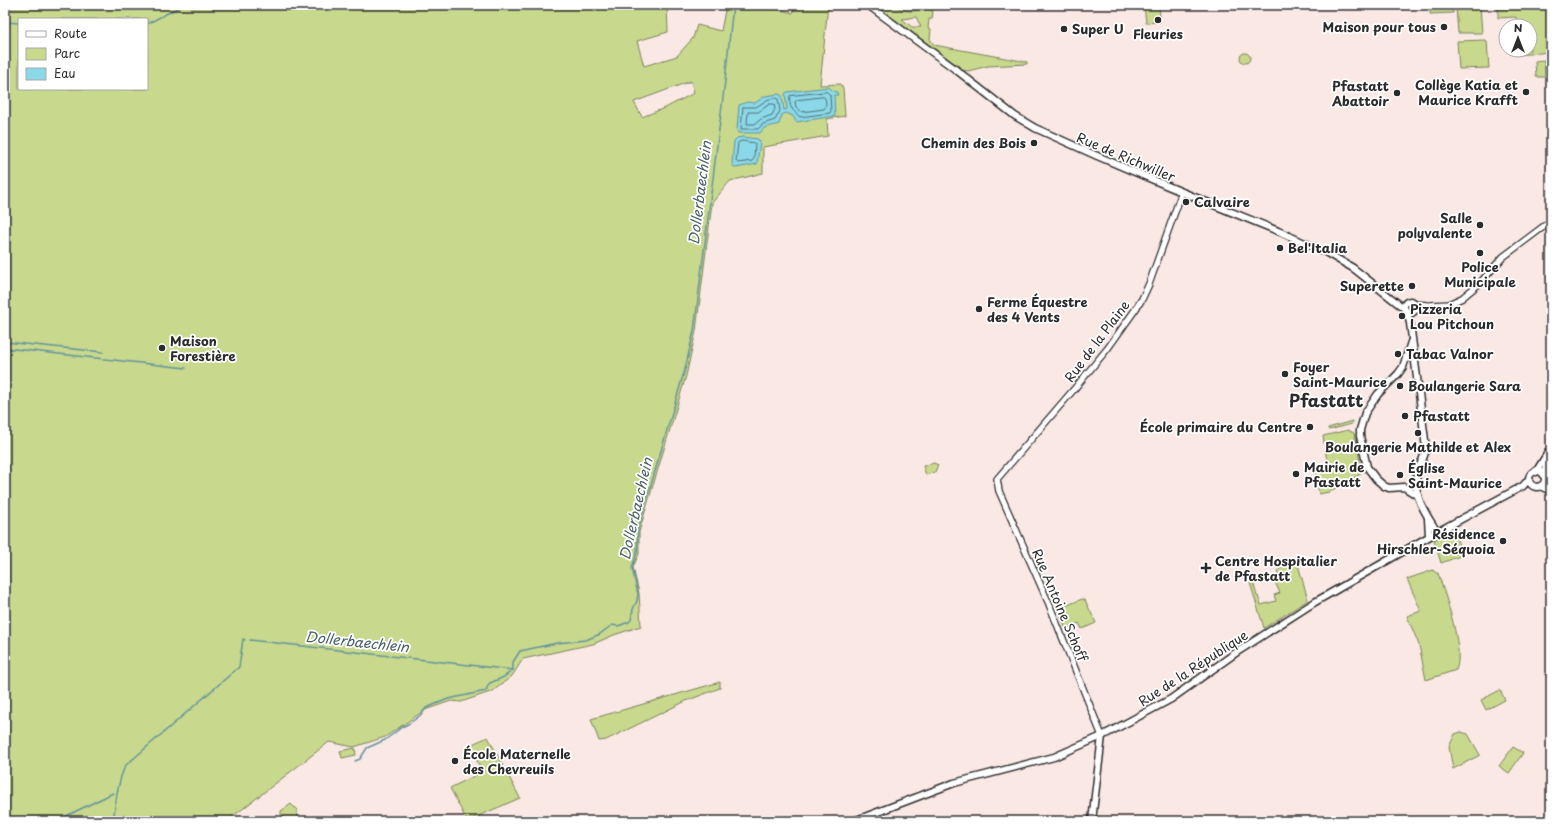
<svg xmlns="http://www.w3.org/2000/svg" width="1556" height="826" font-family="'Playpen Sans',sans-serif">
<rect width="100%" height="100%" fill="#fae8e5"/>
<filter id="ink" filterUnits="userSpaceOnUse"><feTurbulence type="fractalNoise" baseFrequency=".025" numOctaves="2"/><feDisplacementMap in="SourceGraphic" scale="8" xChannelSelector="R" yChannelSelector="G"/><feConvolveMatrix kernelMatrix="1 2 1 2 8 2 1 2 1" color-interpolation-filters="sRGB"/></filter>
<g filter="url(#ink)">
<g fill="#c8d88c" stroke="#7a825c" fill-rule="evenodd">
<path d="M5,5h662l1,27 -31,9 7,25 33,-10 16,-18 4,-13 24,6 5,-26h34l33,8 2,-8h33l-8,80 20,-1 3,4 2,28 -18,3 1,17 -65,11v26l-33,8 -18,22 -16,128 -10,45 -47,156v22l-6,13 6,26 2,33 -27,9 -21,9 -70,15 -11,17 -19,15 -32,11 -10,-1 -26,9 -40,27 -31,10 -25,-5 -102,79h-222zM19,19h128v70h-128zM691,81l3,12 -27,14 -25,10 -8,-15z"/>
<path d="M875,5c5,0 14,-2 19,0 6,2 8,6 17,6 8,0 14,-4 22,0l-1,8h-3l-1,9 3,1 -1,10 4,6 93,17v2l-39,2 -20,5 -4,-1zM916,17l5,10h-9l-10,-8z"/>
<path d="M1144,5h15l1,13 -4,1 1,3 -11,1z"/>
<path d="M1430,5h23v8l-23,1z"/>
<path d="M1468,5h12l2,28h-24l-2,-25 12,-1z"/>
<path d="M1500,5h51v46l-10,2 -26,2v-5h15v-24h-13l-1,-9 -18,1v-10h4z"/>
<path d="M1485,40l2,1 2,27 -30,1 -2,-28z"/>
<circle cx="1245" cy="58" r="5"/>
<path d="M1544,60l1,17h-9l-1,-16z"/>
<path d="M1352,421v3l-23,6 -1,-1v-1z"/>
<path d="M1348,430l6,3 8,38 -3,4 -30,17 -10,2 -5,-28 5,3 9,-2 -5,-31z"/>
<path d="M934,463l4,2 -3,7 -9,3 -3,-9z"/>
<path d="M1453,530l10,25 -22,8 -7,-23z"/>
<path d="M1297,561l11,39 -44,28 -14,-45 3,-1 4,14h1l3,9 15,-4 -2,-6 6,-2 -6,-13 2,-1c3,-15 8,-14 21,-18z"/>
<path d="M1433,570l3,3h2c7,22 27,77 18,97l-30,10 -7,-35 -12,-29 14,-5 -14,-32z"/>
<path d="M1082,599l3,1 11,23 -14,6 -3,-6 -13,6 -8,-20z"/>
<path d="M720,682v6l-34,13 -80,39 -7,1 -8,-22z"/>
<path d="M1500,690l5,10 -19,10 -5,-10z"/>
<path d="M1461,732l7,2 12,21 -27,14 -4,-22 6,-13z"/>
<path d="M488,737l32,61 -53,23 -17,-33 32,-16 -12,-27z"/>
<path d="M1513,747l10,6 -14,20 -10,-7z"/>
<path d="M355,748l1,7 -14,3 -2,-7z"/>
<path d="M291,804l6,6 1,9 -3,-1 -5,3h-5l-2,-6h-2v-4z"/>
</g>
<g fill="#8ad8e8" stroke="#64939c">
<path d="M829,87l4,4 4,1 1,3h-4l1,21 -39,6 -3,-6 -7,-3 -4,2 -3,9 -15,4 -4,5h-22l-1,-4 2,-24 8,-3 8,1 10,-7 14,-2 3,2 2,14 3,-1 -2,-15 2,-2z"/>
<path d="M742,137l16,2 2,3 -3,22 -21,4 -3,-2 -1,-4 2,-21 3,-3z"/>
</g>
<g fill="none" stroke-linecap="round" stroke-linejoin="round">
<g stroke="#517077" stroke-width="1">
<path d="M827,92l3,3 1,16 -1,2 -30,4c-7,-6 -12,-11 -10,-21z"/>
<path d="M824,97c2,2 3,9 0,12l-22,3 -6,-5 -1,-5 2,-2z"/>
<path d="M775,98l3,1 2,12 -5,9 -12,4 -5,5h-17l2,-22h13l11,-7z"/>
<path d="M770,104h4l1,5 -3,6 -11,4 -6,5h-8l1,-12h10z"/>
<path d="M742,141l13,2 -1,16 -2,2 -14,2 -2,-2 2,-18z"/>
</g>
<g stroke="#64939c" stroke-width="1.5">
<path d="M5,22l14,1"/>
<path d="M147,24l36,-19"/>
<path d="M5,342l98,10"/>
<path d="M5,348l181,20"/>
<path d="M250,640l263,30"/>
<path d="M513,670v-8l7,-11 37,-8 29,-3 14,-6 12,-9 6,1 11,-4 2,-2 2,-11 4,-8 1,-7 -6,-26 5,-16 1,-23 47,-160 9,-38 31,-250 8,-76"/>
<path d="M355,761l5,-2 7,-11 18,-8 17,-13 8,-4 12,-9 4,-6 22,-9 38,-8 2,-6 2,-2 14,-6 8,-7"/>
<path d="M56,821l57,-28"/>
<path d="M113,821c3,-19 4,-37 12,-55l114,-99 4,-28 2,1"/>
</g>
<defs>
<g id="tertiary">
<path d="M1451,303l11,-5 18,-15 23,-26 48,-36"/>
<path d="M1415,304l12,1"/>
<path d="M1416,309l15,-4 22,-1"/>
<path d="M1102,736l-53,-132 -50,-113 -2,-12 78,-91 33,-40 27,-38 7,-11 7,-15 33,-92"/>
</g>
<g id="secondary">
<path d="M868,5l87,64 60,47 20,12 60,27 87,37 96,39 49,22 26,15 52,41"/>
<circle cx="1410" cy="307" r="6"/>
<path d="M1407,312l3,11 16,125c-1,9 -7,17 -9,26 -5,22 10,41 20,58"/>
<path d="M1411,342l-8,25 -5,7 -20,20 -13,19 -5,17v6l7,31 9,12 8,7 5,2 15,-1 14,9"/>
<circle cx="1537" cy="479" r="8"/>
<path d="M1536,472l15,-24"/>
<path d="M1544,476l2,-10 5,-9"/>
<path d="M1540,486l11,5"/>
<path d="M1428,519l1,17"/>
<path d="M854,821l100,-38 100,-26 48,-21 69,-37 66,-47 78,-50 122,-70 86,-46 6,-7"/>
<path d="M1092,821l10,-85"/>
</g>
</defs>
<use href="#tertiary" stroke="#2b2b2b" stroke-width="8"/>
<use href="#secondary" stroke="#2b2b2b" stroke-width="9"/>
<use href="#tertiary" stroke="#fff" stroke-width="5.5"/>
<use href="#secondary" stroke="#fff" stroke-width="6"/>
</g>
</g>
<g fill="#2b2b2b" stroke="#fff" stroke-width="1.5">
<circle cx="1158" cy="20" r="4"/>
<circle cx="1444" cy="27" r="4"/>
<circle cx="1064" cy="29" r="4"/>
<circle cx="1526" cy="92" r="4"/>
<circle cx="1397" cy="93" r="4"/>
<circle cx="1034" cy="143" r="4"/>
<circle cx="1186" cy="202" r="4"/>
<circle cx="1480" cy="225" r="4"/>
<circle cx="1280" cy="248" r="4"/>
<circle cx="1480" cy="253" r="4"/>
<circle cx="1412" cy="286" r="4"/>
<circle cx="979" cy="309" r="4"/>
<circle cx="1402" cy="316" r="4"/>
<circle cx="162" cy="348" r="4"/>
<circle cx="1398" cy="354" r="4"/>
<circle cx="1285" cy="374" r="4"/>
<circle cx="1400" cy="386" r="4"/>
<circle cx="1405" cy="416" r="4"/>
<circle cx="1310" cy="427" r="4"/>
<circle cx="1418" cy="433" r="4"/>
<circle cx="1296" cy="474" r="4"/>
<circle cx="1400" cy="475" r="4"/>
<circle cx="1503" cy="541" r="4"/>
<path d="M1204 562h4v4h4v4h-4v4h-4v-4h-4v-4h4z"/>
<circle cx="455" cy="761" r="4"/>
</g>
<g text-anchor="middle" stroke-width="3.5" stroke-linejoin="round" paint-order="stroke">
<g font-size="13" font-weight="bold" fill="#2b2b2b" stroke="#fff" text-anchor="start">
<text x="1436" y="32" text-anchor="end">Maison pour tous</text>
<text x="1072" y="34">Super U</text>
<text x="1158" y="39" text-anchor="middle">Fleuries</text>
<text x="1518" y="90" text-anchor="end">Collège Katia et<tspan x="1518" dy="15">Maurice Krafft</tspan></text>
<text x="1389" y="91" text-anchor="end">Pfastatt<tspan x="1389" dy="15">Abattoir</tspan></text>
<text x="1026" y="148" text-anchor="end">Chemin des Bois</text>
<text x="1194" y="207">Calvaire</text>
<text x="1472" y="223" text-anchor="end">Salle<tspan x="1472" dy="15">polyvalente</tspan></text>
<text x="1288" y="253">Bel'Italia</text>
<text x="1480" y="272" text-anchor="middle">Police<tspan x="1480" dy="15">Municipale</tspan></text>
<text x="1404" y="291" text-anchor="end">Superette</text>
<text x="987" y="307">Ferme Équestre<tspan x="987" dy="15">des 4 Vents</tspan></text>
<text x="1410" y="314">Pizzeria<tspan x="1410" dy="15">Lou Pitchoun</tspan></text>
<text x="170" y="346">Maison<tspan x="170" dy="15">Forestière</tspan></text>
<text x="1406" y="359">Tabac Valnor</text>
<text x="1293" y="372">Foyer<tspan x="1293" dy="15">Saint-Maurice</tspan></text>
<text x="1408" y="391">Boulangerie Sara</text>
<text x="1413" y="421">Pfastatt</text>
<text x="1302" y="432" text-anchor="end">École primaire du Centre</text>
<text x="1418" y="452" text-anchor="middle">Boulangerie Mathilde et Alex</text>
<text x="1304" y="472">Mairie de<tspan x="1304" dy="15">Pfastatt</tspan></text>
<text x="1408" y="473">Église<tspan x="1408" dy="15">Saint-Maurice</tspan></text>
<text x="1495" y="539" text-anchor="end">Résidence<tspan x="1495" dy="15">Hirschler-Séquoia</tspan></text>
<text x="1215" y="566">Centre Hospitalier<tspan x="1215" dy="15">de Pfastatt</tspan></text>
<text x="463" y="759">École Maternelle<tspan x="463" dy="15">des Chevreuils</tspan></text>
</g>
<g font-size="13" fill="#2b2b2b" stroke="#fff">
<text transform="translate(1126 157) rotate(23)" y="5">Rue de Richwiller</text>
<text transform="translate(1097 341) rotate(-53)" y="5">Rue de la Plaine</text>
<text transform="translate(1060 605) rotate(67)" y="5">Rue Antoine Schoff</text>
<text transform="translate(1193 668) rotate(-33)" y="5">Rue de la République</text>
</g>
<g font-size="14" font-style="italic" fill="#485f64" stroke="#fff">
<text transform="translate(700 193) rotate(-83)" y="5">Dollerbaechlein</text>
<text transform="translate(636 509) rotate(-77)" y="5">Dollerbaechlein</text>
<text transform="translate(357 642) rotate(6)" y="5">Dollerbaechlein</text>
</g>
<g font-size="17" font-weight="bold" fill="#2b2b2b" stroke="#fff">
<text x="1326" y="407">Pfastatt</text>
</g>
</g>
<rect width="1556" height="826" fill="none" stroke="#fff" stroke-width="20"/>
<rect x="10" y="10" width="1536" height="806" fill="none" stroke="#2b2b2b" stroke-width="1.5" filter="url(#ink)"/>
<rect x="18" y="18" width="130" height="72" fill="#ffffff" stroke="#aaaaaa"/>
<rect x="26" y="31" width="20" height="6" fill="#ffffff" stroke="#aaaaaa"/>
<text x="54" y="38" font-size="12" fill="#2b2b2b">Route</text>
<rect x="26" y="48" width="20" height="12" fill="#c8d88c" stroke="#aaaaaa"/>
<text x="54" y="58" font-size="12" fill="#2b2b2b">Parc</text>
<rect x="26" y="68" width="20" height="12" fill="#8ad8e8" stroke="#aaaaaa"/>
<text x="54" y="78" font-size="12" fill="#2b2b2b">Eau</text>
<g transform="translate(1518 38)"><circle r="19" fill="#ffffff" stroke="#aaaaaa"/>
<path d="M0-3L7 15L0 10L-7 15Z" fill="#2b2b2b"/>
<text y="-6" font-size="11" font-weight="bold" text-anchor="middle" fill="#2b2b2b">N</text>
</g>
</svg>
